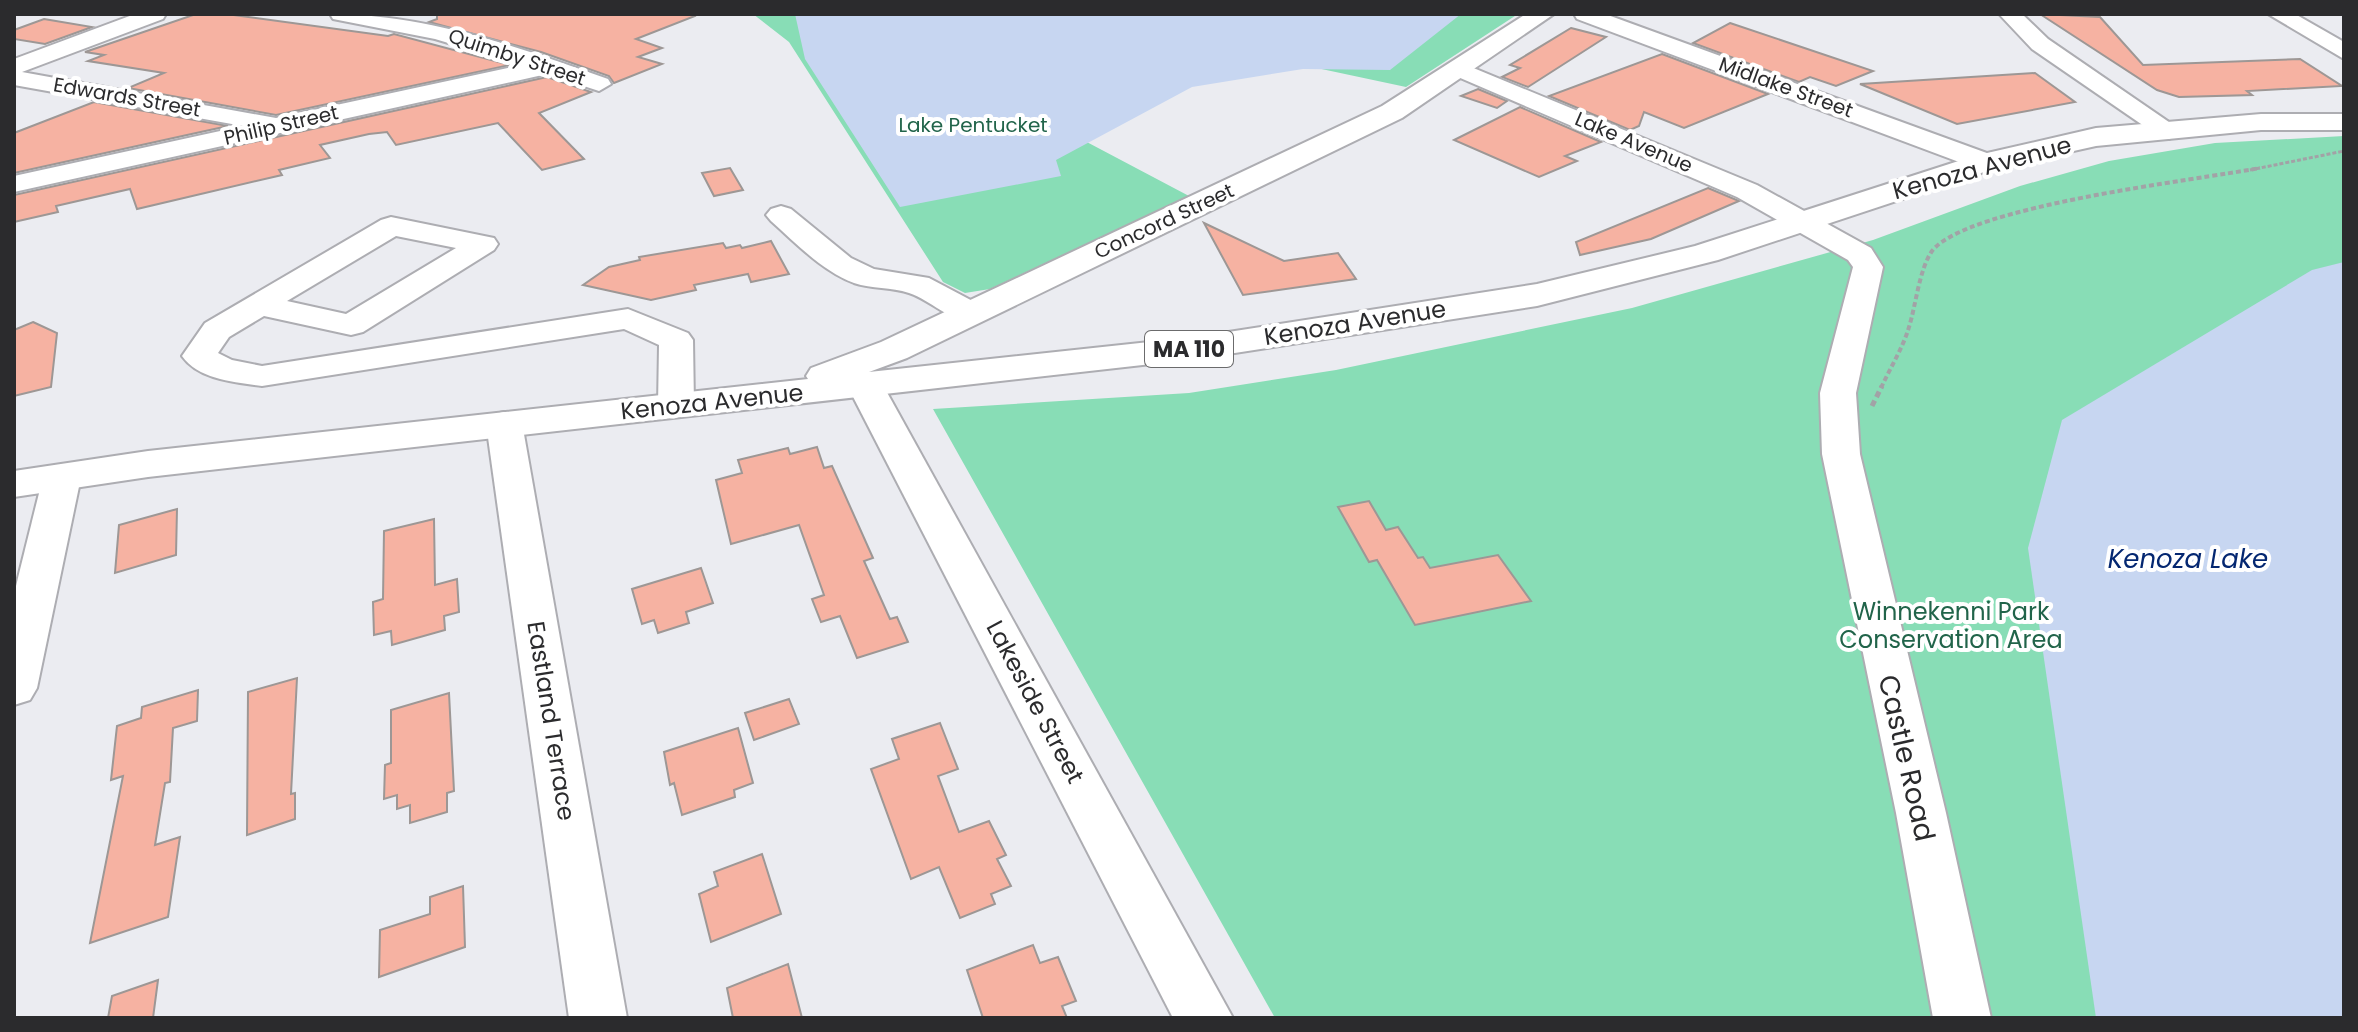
<svg xmlns="http://www.w3.org/2000/svg" width="2358" height="1032" font-family="Poppins,sans-serif">
<rect width="100%" height="100%" fill="#ebecf1"/>
<g fill="#88ddb6">
<path d="M753,14h765l-112,73 -108,-23 -115,21 -100,55 106,56 -199,93 -25,4 -22,-11 -154,-240z"/>
<path d="M2344,136v882h-1069l-342,-609 256,-16 147,-23 296,-62 241,-68 147,-54 89,-25 106,-18z"/>
</g>
<g fill="#c7d6f1">
<path d="M795,14h666l-71,56 -87,-1 -111,18 -136,73 5,16 -161,31 -95,-148z"/>
<path d="M2344,262v756h-248l-68,-470 34,-128 250,-150z"/>
</g>
<g fill="#f6b2a2" stroke="#9d9795" stroke-width="2">
<path d="M196,14h30l162,22 6,-2 116,31 -234,50 -148,-27 36,-15 -76,-12 16,-6 -19,-3z"/>
<path d="M437,14h257l1,2 -59,23 26,9 -24,9 24,7 -48,19 -5,-7 -68,-24 -112,-30 8,-3z"/>
<path d="M2040,14l60,3 43,48 157,-6 42,27 -95,5 5,4 -73,2 -22,-7z"/>
<path d="M44,19l48,8 -47,17 -31,-5v-9z"/>
<path d="M1730,23l143,48 -37,15 -26,-9 -11,5 -106,-39z"/>
<path d="M1571,28l35,9 -78,50 -26,-10 18,-9 -10,-3z"/>
<path d="M1662,54l106,40 -84,34 -40,-16 -5,14 -9,4 -81,-34z"/>
<path d="M2035,73l40,29 -118,22 -97,-40z"/>
<path d="M547,77l44,15 -52,21 45,46 -42,11 -44,-47 -102,22 -9,-13 -18,2 -49,11 10,13 -51,12 3,5 -145,34 -7,-20 -74,17 2,6 -44,10v-27z"/>
<path d="M1478,89l29,12 -10,7 -36,-12z"/>
<path d="M94,102l134,24 -214,47v-40z"/>
<path d="M1520,107l81,35 -36,14 12,5 -38,16 -85,-37z"/>
<path d="M730,168l13,22 -29,6 -12,-23z"/>
<path d="M1708,188l31,13 -88,38 -71,16 -4,-13z"/>
<path d="M1204,223l80,38 54,-8 18,26 -113,16z"/>
<path d="M771,241l18,33 -38,8 -3,-8 -54,11 2,5 -45,10 -68,-15 26,-18 31,-7 -1,-3 84,-14 3,5 14,-3 2,3z"/>
<path d="M33,322l24,11 -6,54 -37,9v-66z"/>
<path d="M817,447l7,21 8,-2 41,92 -9,3 26,58 7,-2 11,25 -51,16 -17,-42 -19,6 -9,-23 12,-4 -25,-70 -68,19 -15,-64 26,-7 -4,-13 50,-12 2,6z"/>
<path d="M1369,501l17,29 12,-3 20,31 5,-1 7,11 68,-13 33,46 -116,24 -38,-65 -8,2 -31,-55z"/>
<path d="M177,509l-1,46 -61,18 4,-48z"/>
<path d="M434,519l1,66 22,-6 2,33 -15,4 1,14 -53,15 -1,-14 -17,4 -1,-33 10,-3 1,-68z"/>
<path d="M701,568l12,35 -27,9 3,11 -31,10 -4,-13 -12,4 -10,-35z"/>
<path d="M297,678l-6,116 4,-1v26l-48,16 1,-143z"/>
<path d="M198,690l-1,31 -24,7 -3,54 -5,1 -10,62 25,-8 -12,80 -78,26 33,-167 -12,4 6,-54 24,-8 1,-11z"/>
<path d="M449,693l5,98 -7,2v19l-37,11v-18l-13,4v-14l-13,4 1,-34 6,-2v-53z"/>
<path d="M789,699l10,25 -45,16 -9,-27z"/>
<path d="M940,723l18,46 -20,7 21,56 30,-11 17,34 -9,4 14,27 -20,8 4,10 -35,14 -21,-51 -28,12 -40,-110 28,-10 -7,-20z"/>
<path d="M738,728l15,55 -19,7 1,7 -53,18 -8,-32 -4,2 -6,-33z"/>
<path d="M762,854l19,60 -70,28 -12,-48 19,-8 -4,-14z"/>
<path d="M463,886l2,61 -86,30 1,-47 50,-16v-17z"/>
<path d="M1033,945l7,18 18,-6 18,44 -14,5 5,12h-84l-16,-48z"/>
<path d="M788,964l14,54h-69l-6,-30z"/>
<path d="M158,980l-5,38h-45l4,-22z"/>
</g>
<g fill="none" stroke-linecap="round" stroke-linejoin="round">
<defs>
<g id="minor">
<path d="M135,14h31l-3,5 -141,53 254,46 246,-53 -87,-26 -102,-20 -3,-5c96,0 188,33 278,65l3,5 -12,7 -52,-17 -533,118v-16l229,-50 -229,-41v-26z"/>
<path d="M1574,14h31l390,142 4,6 -4,6h-20l-398,-149z"/>
<path d="M1999,14h23l26,25 134,92 -13,8 -9,-2 -128,-88z"/>
<path d="M2268,14h27l49,28v17z"/>
<path d="M1459,62l298,123 114,63 12,19 -27,126 4,61 86,359 45,205h-58l-37,-205 -74,-359 -2,-61 33,-126 -5,-7 -111,-63 -286,-123 -4,-5 4,-5z"/>
<path d="M781,206l10,3 60,49 23,11 55,9 53,28 4,7 -4,7c-29,7 -48,-19 -73,-27 -18,-6 -37,-4 -55,-10 -32,-12 -57,-39 -83,-62l-5,-6 5,-6z"/>
<path d="M391,217l103,21 4,6 -4,6 -131,82 -12,3 -87,-19 -35,21 -11,16 14,7 30,6 366,-57 60,24 5,7 1,66 -5,8 -13,3 -13,-3 -5,-8 1,-61 -35,-16 -362,57c-27,-4 -63,-6 -80,-30l23,-33 176,-103zM396,236l60,12 -110,66 -59,-13z"/>
<path d="M866,376l12,4 6,7 349,631h-60l-325,-631 6,-7z"/>
<path d="M504,412l13,3 5,8 105,595h-58l-83,-595 5,-8z"/>
<path d="M62,465l14,4 5,8 -44,211 -7,12 -16,5v-111l29,-117 5,-8z"/>
</g>
<path id="major" d="M1526,14h28l-152,104 -495,240 -38,14 327,-35 341,-53 158,-38 279,-90 122,-28 165,-14h83v16h-83l-165,16 -103,23 -275,91 -181,46 -341,53 -1048,118 -134,20v-26l134,-20 660,-72 -2,-3 5,-8 70,-26 501,-236z"/>
</defs>
<use href="#minor" stroke="#adadb2" stroke-width="4"/>
<use href="#major" stroke="#adadb2" stroke-width="4"/>
<path stroke="#a2a2a6" stroke-width="3" stroke-dasharray="4 2" stroke-linecap="butt" d="M2250,170l94,-19"/>
<path stroke="#a2a2a6" stroke-width="4" stroke-dasharray="5 3" stroke-linecap="butt" d="M1881,388c9,-20 22,-40 28,-61 7,-22 10,-57 23,-76 35,-45 265,-71 328,-83"/>
<path stroke="#a2a2a6" stroke-width="5" stroke-dasharray="6 4" stroke-linecap="butt" d="M1872,406l10,-20"/>
<use href="#minor" fill="#fff" fill-rule="evenodd"/>
<use href="#major" fill="#fff" fill-rule="evenodd"/>
</g>
<g text-anchor="middle" stroke-width="8" stroke-linejoin="round" paint-order="stroke">
<g font-size="20" fill="#2b2b2d" stroke="#fff">
<text transform="translate(517 57) rotate(18)" y="7">Quimby Street</text>
<text transform="translate(1786 87) rotate(20)" y="7">Midlake Street</text>
<text transform="translate(127 97) rotate(10)" y="7">Edwards Street</text>
<text transform="translate(281 125) rotate(-13)" y="7">Philip Street</text>
<text transform="translate(1634 142) rotate(23)" y="7">Lake Avenue</text>
<text transform="translate(1164 221) rotate(-25)" y="7">Concord Street</text>
</g>
<g font-size="20" fill="#21644a" stroke="#fff">
<text x="973" y="132">Lake Pentucket</text>
</g>
<rect fill="#fff" stroke="#6b6b6c" stroke-width="2" x="1145" y="331" width="88" height="36" rx="6"/>
<g font-size="22" font-weight="bold" fill="#2b2b2d">
<text x="1189" y="357">MA 110</text>
</g>
<g font-size="24" fill="#2b2b2d" stroke="#fff">
<text transform="translate(1982 168) rotate(-15)" y="8">Kenoza Avenue</text>
<text transform="translate(1355 323) rotate(-9)" y="8">Kenoza Avenue</text>
<text transform="translate(712 402) rotate(-6)" y="8">Kenoza Avenue</text>
<text transform="translate(1035 702) rotate(62)" y="8">Lakeside Street</text>
<text transform="translate(551 721) rotate(81)" y="8">Eastland Terrace</text>
</g>
<g font-size="24" fill="#21644a" stroke="#fff">
<text x="1951" y="620">Winnekenni Park<tspan x="1951" dy="28">Conservation Area</tspan></text>
</g>
<g font-size="26" font-style="italic" fill="#042771" stroke="#fff">
<text x="2188" y="568">Kenoza Lake</text>
</g>
<g font-size="28" fill="#2b2b2d" stroke="#fff">
<text transform="translate(1907 758) rotate(77)" y="10">Castle Road</text>
</g>
</g>
<rect width="2358" height="1032" fill="none" stroke="#2b2b2d" stroke-width="32"/>
</svg>
